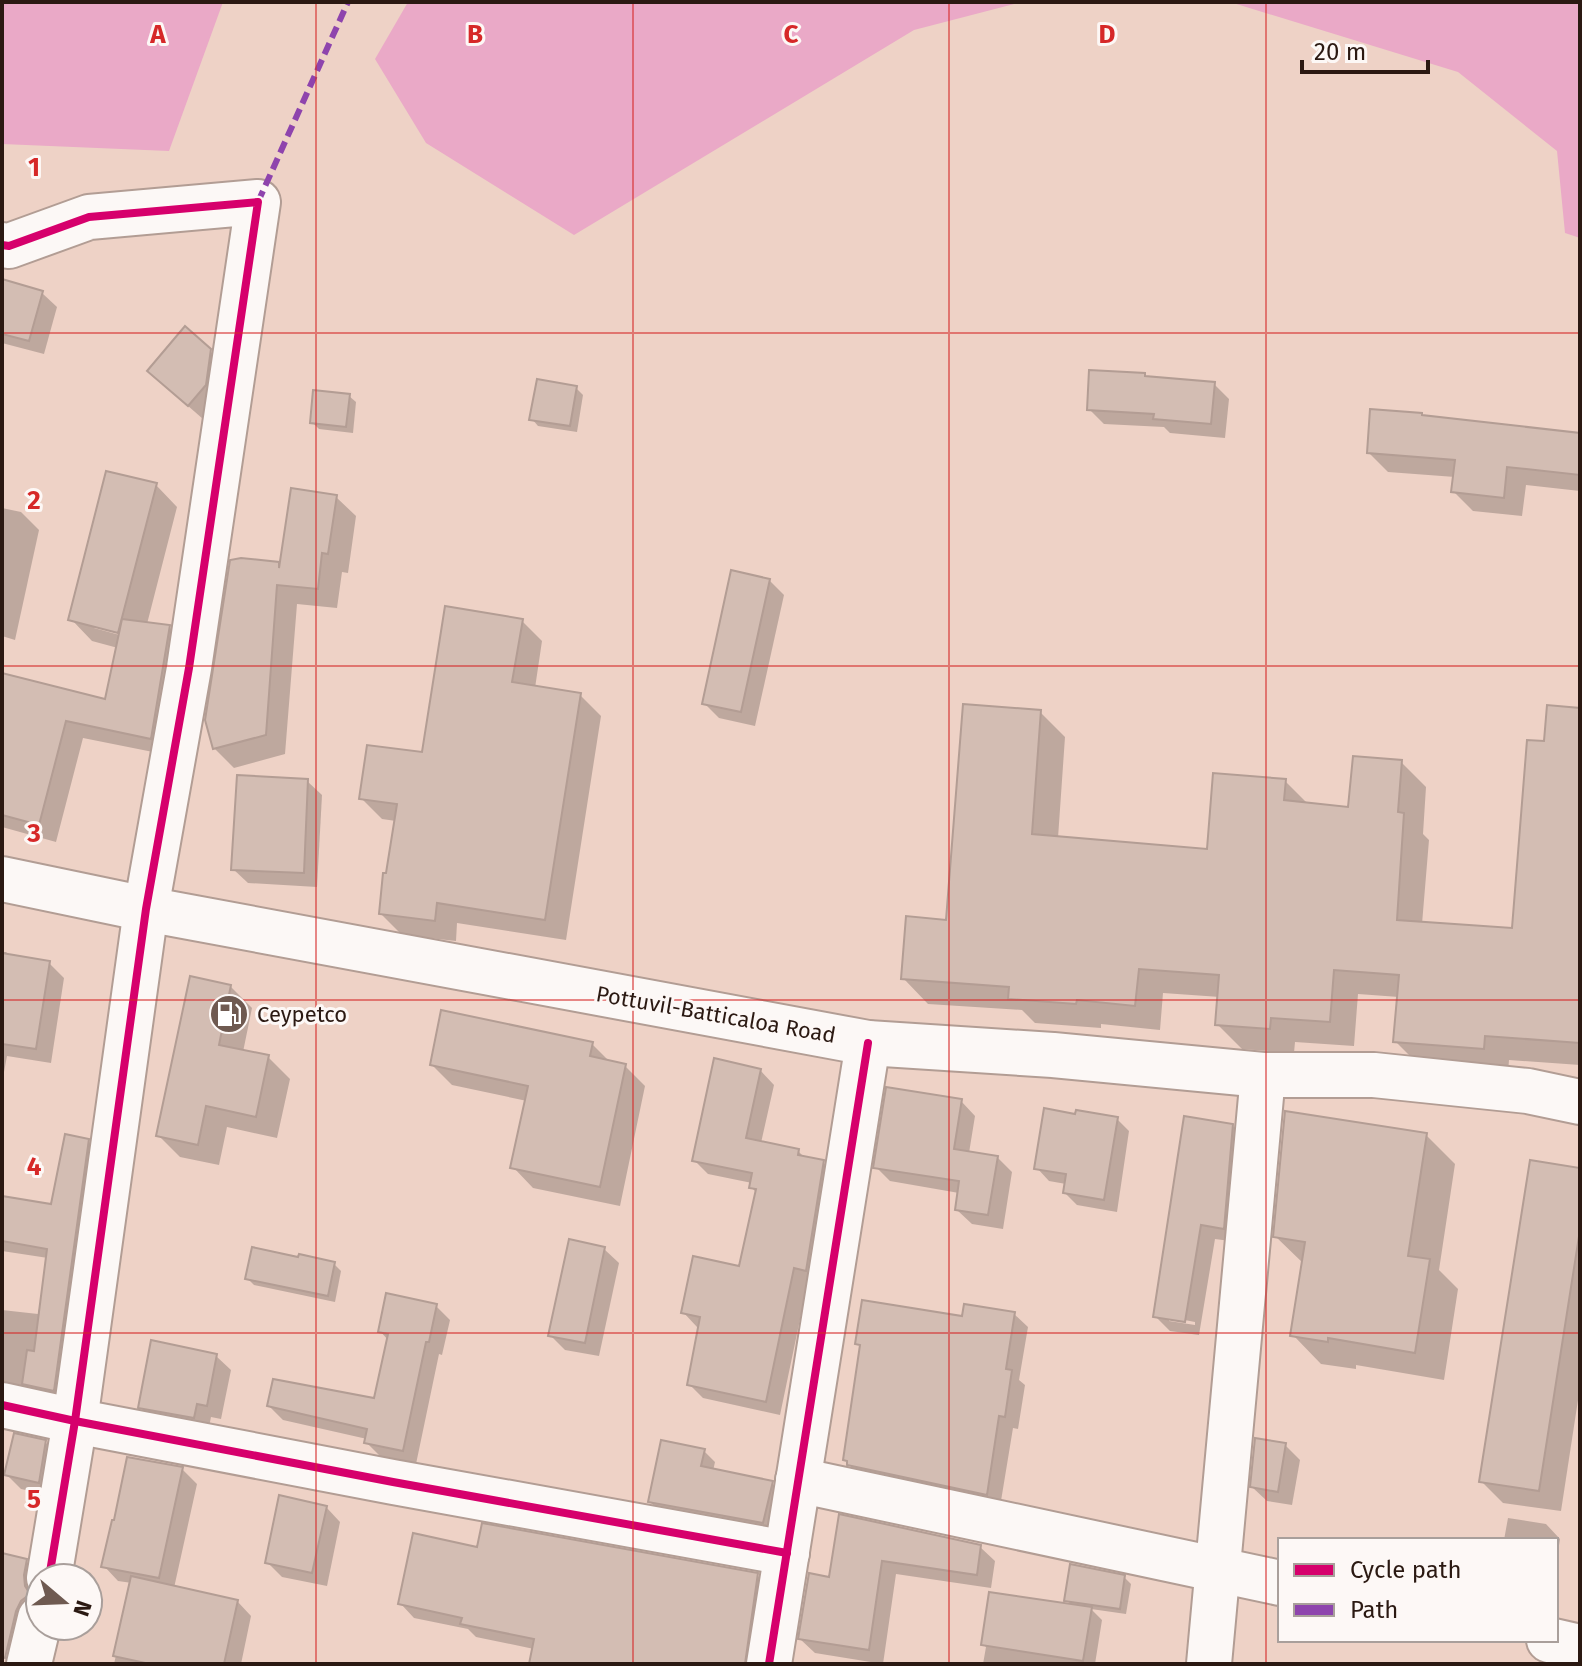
<svg xmlns="http://www.w3.org/2000/svg" width="1582" height="1666" font-family="'Fira Sans',sans-serif">
<rect width="100%" height="100%" fill="#eed2c6"/>
<g fill="#eaa9c7">
<path d="M2,2h221l-54,149 -167,-7z"/>
<path d="M408,2h614l-108,28 -340,205 -148,-92 -51,-84z"/>
<path d="M1230,2h350v236l-15,-5 -8,-82 -99,-79z"/>
</g>
<g fill="#0003" fill-rule="evenodd">
<path d="M2,281l40,12 15,14 -13,47 -42,-11z"/>
<path d="M210,351l15,15 -5,34 -17,19 -39,-34z"/>
<path d="M1144,375l3,3 67,6 15,15 -4,39 -55,-5 -6,-6 -60,-3 -15,-15z"/>
<path d="M576,388l7,7 -6,37 -39,-6 -6,-7z"/>
<path d="M349,396l7,6 -3,31 -34,-4 -7,-7z"/>
<path d="M1580,435v56l-54,-6 -4,31 -49,-5 -20,-20 2,-14 -67,-5 -19,-19z"/>
<path d="M156,485l21,22 -30,117 22,3 18,17 -19,111 -85,-17 -27,104 -54,-15v-98l105,-27 11,-54 -26,-7 -21,-22zM94,624l34,9 -1,4 -33,-9z"/>
<path d="M336,497l20,19 -8,57 -6,-1 -5,36 -40,-4 -12,150 -51,14 -20,-20 64,-184 3,3z"/>
<path d="M2,508l19,4 18,18 -24,110 -13,-4z"/>
<path d="M769,580l15,15 -29,131 -36,-8 -15,-15z"/>
<path d="M522,621l20,20 -7,47 45,7 21,21 -35,224 -109,-17 -1,18 -54,-6 -21,-21 15,-93 -14,-2 -21,-21 63,-43z"/>
<path d="M1580,710v355l-71,-5 -1,13 -88,-7 -25,-25 4,-44 -41,-3 -4,52 -59,-4 -1,11 -52,-4 -25,-25 3,-27 -57,-4 -3,37 -59,-6v4l-66,-5 -13,-13 -94,-6 -24,-25 44,-57 92,-210 25,25 -7,101 151,13 76,-70 24,24 41,4 51,-47 25,25 -3,47 6,6 -7,84 92,6 32,-187z"/>
<path d="M307,781l15,14 -5,92 -69,-4 -15,-14z"/>
<path d="M2,952h4l4,4 39,7 15,15 -13,85 -44,-7 -3,16h-2z"/>
<path d="M230,986l22,22 -9,44 25,5 22,22 -13,59 -50,-11 -8,38 -39,-8 -22,-22z"/>
<path d="M592,1044l19,19 14,3 20,20 -25,120 -87,-18 -20,-21 14,-66 -75,-16 -20,-20z"/>
<path d="M760,1070l14,15 -13,58 37,8 8,8 17,3 14,15 -29,104 -28,134 -77,-17 -14,-14 12,-57h-4l-14,-15 58,-43 16,-76 -6,-6 1,-4 -44,-9 -14,-14z"/>
<path d="M961,1101l14,15 -6,37 28,4 15,15 -9,57 -31,-5 -15,-14 2,-17 -69,-12 -14,-14z"/>
<path d="M1077,1116l40,3 12,12 -12,81 -40,-7 -12,-12 1,-9 -17,-3 -12,-13z"/>
<path d="M1232,1125l15,15 -9,102 -23,-3 -16,96 -29,-4 -15,-15zM1169,1317l26,5v3l-26,-4z"/>
<path d="M1426,1135l29,29 -16,106 19,19 -14,91 -88,-15v4l-35,-5 -28,-29 11,-71 -29,-28z"/>
<path d="M88,1141l13,12 -35,249 -64,-12v-80l36,4 10,-56 -46,-7v-53l51,9z"/>
<path d="M1580,1170v217l-19,124 -58,-8 -22,-22z"/>
<path d="M604,1249l15,14 -20,93 -34,-6 -15,-15z"/>
<path d="M334,1264l7,7 -6,31 -81,-17 -7,-7z"/>
<path d="M436,1306l14,14 -8,35 -3,-1 -23,110 -36,-8 -14,-14 1,-3 -84,-19 -14,-14 106,-6 13,-60 -8,-9z"/>
<path d="M1014,1314l14,13 -9,53 6,5 -7,44 -5,-1 -13,79 -138,-29 -13,-14 13,-117 -5,-4z"/>
<path d="M216,1356l15,14 -10,49 -10,-2 -3,15 -53,-10 -15,-15z"/>
<path d="M45,1442l15,15 -6,39 -33,-7 -14,-14z"/>
<path d="M1285,1445l15,15 -8,45 -25,-4 -15,-14z"/>
<path d="M704,1451l11,11 -2,9 59,12 11,12 -9,39 -112,-21 -12,-11z"/>
<path d="M182,1469l15,15 -23,104 63,13 14,15 -10,48h-127l18,-81 -14,-2 -14,-15z"/>
<path d="M326,1507l14,15 -13,64 -45,-9 -15,-15z"/>
<path d="M840,1517l140,30 15,14 -4,27 -95,-14 -13,90 -68,-11 -15,-14 30,-59z"/>
<path d="M1508,1518l38,6 14,15 -4,26v-25h-52z"/>
<path d="M479,1549l278,26 14,14 -12,75h-228l3,-15 -58,-12 -8,-8 -54,-11 -13,-14z"/>
<path d="M2,1555l24,6 14,15 -2,14 1,13 -15,50 -22,-6z"/>
<path d="M1124,1577l7,7 -5,30 -35,-5 11,11 -7,44h-112l3,-17 -3,-3 90,-38 -7,-6z"/>
</g>
<g fill="#d3bdb3" stroke="#b39d94" stroke-width="2">
<path d="M2,279l41,12 -14,50 -27,-7z"/>
<path d="M185,326l26,23 -5,36 -18,21 -41,-35z"/>
<path d="M1089,370l56,3v3l70,6 -4,42 -58,-5 1,-5 -67,-4z"/>
<path d="M537,379l40,7 -7,40 -41,-6z"/>
<path d="M313,390l37,4 -4,33 -36,-4z"/>
<path d="M1370,409l52,4v2l158,18v42l-73,-8 -3,31 -53,-6 4,-32 -88,-7z"/>
<path d="M106,471l51,12 -39,150 -50,-13z"/>
<path d="M291,488l46,7 -9,59 -6,-1 -4,36 -41,-4 -11,150 -53,14 -8,-29 25,-160 11,-2 38,4v6z"/>
<path d="M731,570l39,9 -29,133 -39,-8z"/>
<path d="M445,606l78,13 -11,63 69,11 -36,227 -108,-17 -2,18 -56,-7 4,-41h3l11,-69 -38,-5 8,-54 55,7z"/>
<path d="M122,619l48,6 -19,114 -85,-18 -27,104 -37,-10v-142l103,26z"/>
<path d="M963,704l78,6 -9,124 175,15 6,-76 73,6 -2,21 64,7 5,-51 49,4 -4,52 6,1 -7,107 115,8 15,-188 17,1 3,-36 33,3v335l-95,-7 -1,13 -91,-7 6,-67 -65,-5 -4,52 -59,-4 -1,11 -55,-4 4,-50 -80,-6 -4,37 -58,-6 -1,4 -68,-5 1,-12 -108,-8 5,-63 40,4z"/>
<path d="M237,775l71,4 -4,94 -73,-3z"/>
<path d="M2,953l48,8 -14,88 -34,-5z"/>
<path d="M190,976l41,9 -12,60 50,10 -13,62 -50,-11 -8,39 -42,-9z"/>
<path d="M441,1010l152,32 -3,14 36,8 -26,123 -90,-19 18,-82 -98,-21z"/>
<path d="M714,1058l47,11 -15,69 53,11 -1,6 26,5 -18,111 -12,-3 -28,134 -79,-17 13,-68 -19,-4 12,-57 46,10 17,-77 -7,-1 3,-15 -60,-12z"/>
<path d="M886,1087l76,12 -8,50 44,7 -10,59 -33,-5 4,-29 -86,-13z"/>
<path d="M1044,1108l31,6 1,-4 42,7 -14,83 -41,-7 3,-19 -32,-5z"/>
<path d="M1285,1111l142,22 -19,123 22,3 -15,94 -87,-15v4l-38,-6 15,-94 -32,-5z"/>
<path d="M1184,1116l49,8 -9,105 -23,-4 -16,97 -32,-5z"/>
<path d="M65,1134l24,5 -35,252 -32,-7 5,-34 7,1 13,-102 -45,-8v-45l49,8z"/>
<path d="M1530,1160l50,8v62l-41,261 -60,-9z"/>
<path d="M569,1239l36,8 -20,96 -37,-7z"/>
<path d="M252,1247l46,10 1,-3 36,8 -7,34 -83,-17z"/>
<path d="M386,1293l51,11 -8,38h-3l-23,109 -39,-8 3,-14 -100,-23 6,-27 101,19 14,-64 -10,-2z"/>
<path d="M862,1300l100,16 2,-12 51,8 -9,57 6,1 -7,47 -6,-1 -12,79 -140,-30v-4l-4,-1 17,-115 -5,-1z"/>
<path d="M151,1340l66,14 -10,52 -10,-2 -3,14 -56,-10z"/>
<path d="M14,1433l32,7 -7,43 -35,-8z"/>
<path d="M1255,1438l31,5 -8,49 -28,-5z"/>
<path d="M661,1440l44,9 -4,17 72,15 -10,42 -115,-21z"/>
<path d="M127,1457l56,10 -24,111 -58,-11 11,-47h2z"/>
<path d="M279,1495l48,11 -15,67 -47,-10z"/>
<path d="M839,1514l142,31 -4,30 -95,-14 -13,89 -71,-11 11,-66 20,4z"/>
<path d="M482,1523l276,50 -13,91h-216l5,-25 -74,-15 2,-6 -64,-14 15,-71 64,14z"/>
<path d="M2,1553l25,6 -3,16 1,11 5,8 -9,7 -5,10 -11,47 -3,-1z"/>
<path d="M1070,1564l55,11 -5,34 -56,-8z"/>
<path d="M131,1576l107,24 -14,64h-74l-37,-8z"/>
<path d="M989,1592l103,15 -9,54 -102,-16z"/>
</g>
<g fill="none" stroke-linecap="round" stroke-linejoin="round">
<defs>
<g id="minor">
<path d="M2,245l7,1 80,-29 169,-15 -69,466 -43,241 -71,512 -26,157"/>
<path d="M2,1405l73,16 318,61 394,71"/>
<path d="M798,1480l482,103"/>
<path d="M1549,1640l31,7"/>
<path d="M29,1664l11,-46"/>
<path d="M769,1664l99,-621"/>
<path d="M1209,1664l54,-589"/>
</g>
<path id="highway" d="M2,879l144,30 722,134 185,12 210,20h111l154,16 52,11"/>
</defs>
<use href="#minor" stroke="#b29d94" stroke-width="48"/>
<use href="#highway" stroke="#b29d94" stroke-width="48"/>
<use href="#minor" stroke="#fcf8f6" stroke-width="44"/>
<use href="#highway" stroke="#fcf8f6" stroke-width="44"/>
<path stroke="#8e44ad" stroke-width="6" stroke-dasharray="12 6" stroke-linecap="butt" d="M258,202l90,-200"/>
<defs>
<g id="cycleway">
<path d="M2,245l7,1 80,-29 169,-15 -69,466 -43,241 -71,512 -26,157"/>
<path d="M2,1405l73,16 318,61 394,71"/>
<path d="M769,1664l99,-621"/>
</g>
</defs>
<use href="#cycleway" stroke="#fdf8f6" stroke-width="13"/>
<use href="#cycleway" stroke="#d6006c" stroke-width="8"/>
</g>
<path fill="none" stroke="#d62828" stroke-width="2" stroke-opacity="0.55" d="M316,2v1662M633,2v1662M949,2v1662M1266,2v1662M2,333h1578M2,666h1578M2,1000h1578M2,1333h1578"/>
<defs>
<symbol id="fuel-disc" viewBox="-11 -11 22 22"><circle r="9.5" fill="#6f5a51" stroke="#fdf8f6"/><path d="M-5.5-6h7V0h2V4h1.3V-2.5L3-4.5l.8-.8L6-3V5H2.5V1h-1V6h-7ZM-4.2-4.7v3.2H.2V-4.7Z" fill="#fff"/></symbol>
</defs>
<g fill-rule="evenodd">
<use href="#fuel-disc" x="207" y="992" width="44" height="44"/>
</g>
<g text-anchor="middle" stroke-width="6" stroke-linejoin="round" paint-order="stroke">
<g font-size="22" fill="#2b1912" stroke="#fdf8f6" text-anchor="start">
<text x="257" y="1022">Ceypetco</text>
</g>
<g font-size="22" fill="#2b1912" stroke="#fdf8f6">
<text transform="translate(716 1014) rotate(10)" y="8">Pottuvil-Batticaloa Road</text>
</g>
</g>
<g font-size="26" text-anchor="middle" font-weight="bold" fill="#d62828" stroke="#fdf8f6" stroke-width="6" stroke-linejoin="round" paint-order="stroke">
<text x="158" y="43">A</text>
<text x="475" y="43">B</text>
<text x="791" y="43">C</text>
<text x="1107" y="43">D</text>
<text x="34" y="176">1</text>
<text x="34" y="509">2</text>
<text x="34" y="842">3</text>
<text x="34" y="1175">4</text>
<text x="34" y="1508">5</text>
</g>
<rect width="1582" height="1666" fill="none" stroke="#2b1912" stroke-width="8"/>
<rect x="1278" y="1538" width="280" height="104" fill="#fdf8f6" stroke="#a99f9b" stroke-width="2"/>
<rect x="1294" y="1564" width="40" height="12" fill="#d6006c" stroke="#a99f9b" stroke-width="2"/>
<text x="1350" y="1578" font-size="24" fill="#2b1912">Cycle path</text>
<rect x="1294" y="1604" width="40" height="12" fill="#8e44ad" stroke="#a99f9b" stroke-width="2"/>
<text x="1350" y="1618" font-size="24" fill="#2b1912">Path</text>
<g transform="translate(64 1602) rotate(109)"><circle r="38" fill="#fdf8f6" stroke="#a99f9b" stroke-width="2"/>
<path d="M0-6L14 30L0 20L-14 30Z" fill="#6f5a51"/>
<text y="-12" font-size="22" font-weight="bold" text-anchor="middle" fill="#2b1912">N</text>
</g>
<path d="M1302 60v12h126v-12" fill="none" stroke="#2b1912" stroke-width="4"/>
<text x="1314" y="60" font-size="24" fill="#2b1912" stroke="#fdf8f6" stroke-width="6" paint-order="stroke">20 m</text>
</svg>
